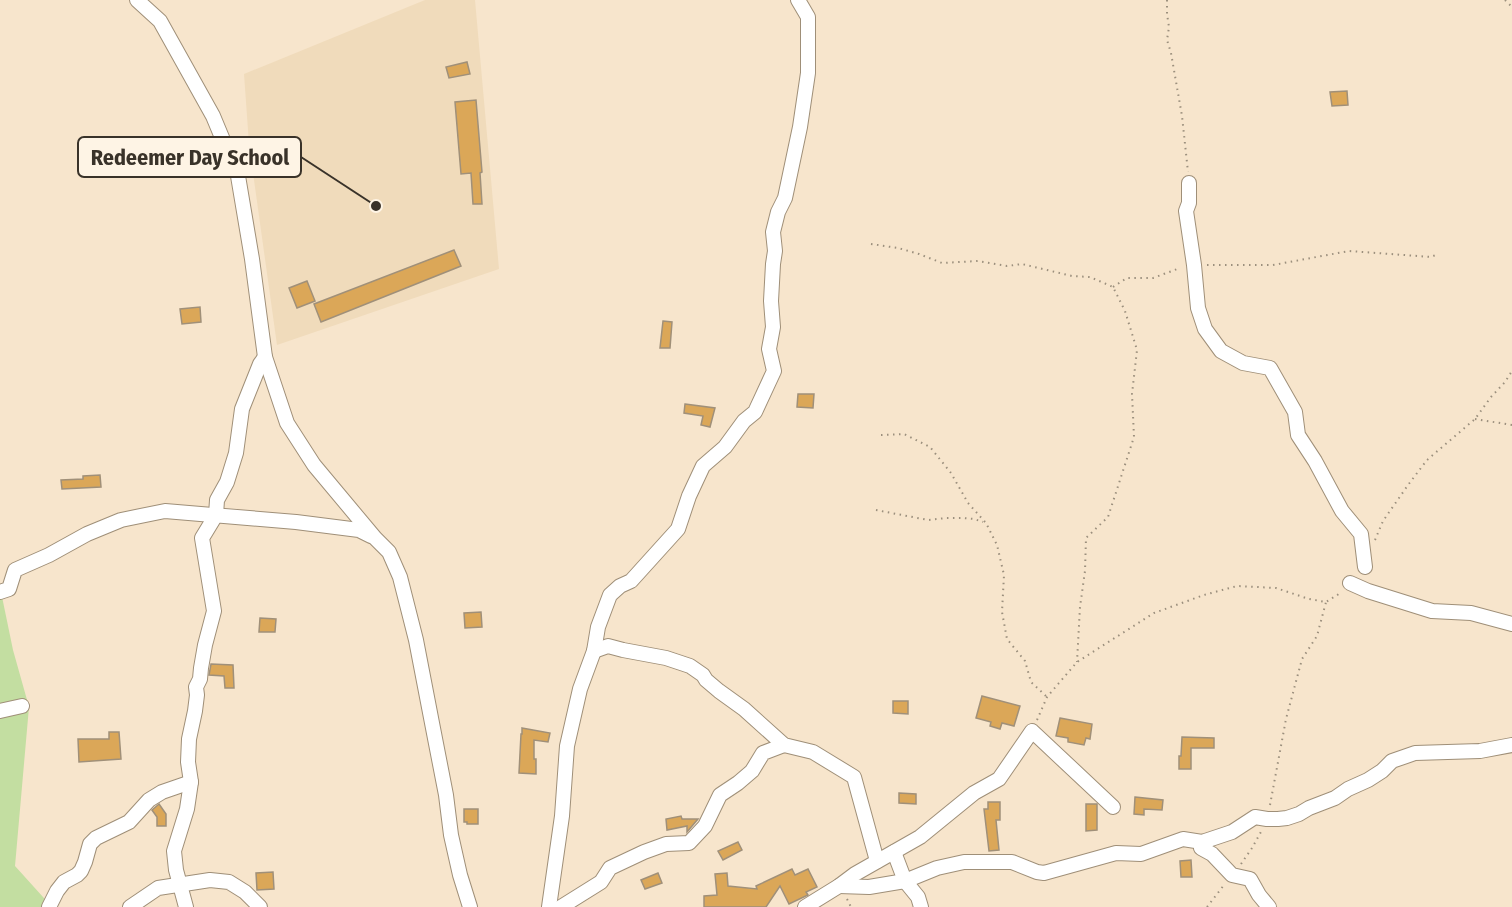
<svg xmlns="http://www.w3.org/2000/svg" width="1512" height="907" font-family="'Fira Sans Condensed',sans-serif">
<rect width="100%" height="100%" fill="#f7e5cc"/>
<path fill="#f0dbbb" d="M425,0h50l24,269 -222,76 -28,-201 -5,-70z"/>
<path fill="#c3dea1" d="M0,587l13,63 16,57 -14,159 37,41h-52z"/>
<g fill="#dba758" stroke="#a09079" stroke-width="1.5">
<path d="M467,62l3,12 -21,4 -3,-11z"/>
<path d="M1347,91l1,14 -16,1 -2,-14z"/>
<path d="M476,100l6,72 -2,1 2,31h-9l-2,-31 -10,1 -6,-72z"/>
<path d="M454,250l7,16 -140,56 -7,-18z"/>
<path d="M307,281l8,20 -18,7 -8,-20z"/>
<path d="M200,307l1,15 -19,2 -2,-15z"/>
<path d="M663,321l9,1 -2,26h-10z"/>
<path d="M798,394h16l-1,14 -16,-1z"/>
<path d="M685,404l30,4 -5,19 -9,-2 2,-9 -19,-3z"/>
<path d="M100,475l1,12 -39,2 -1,-9 22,-1v-3z"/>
<path d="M481,612l1,15 -17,1 -1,-15z"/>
<path d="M260,618l16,1 -1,13h-16z"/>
<path d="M211,664l22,1 1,23h-9l-1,-12 -15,-1z"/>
<path d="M982,696l38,10 -6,20 -12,-3 -2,6 -10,-3 1,-4 -15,-4z"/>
<path d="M893,701h15v13l-15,-1z"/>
<path d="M1060,718l32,6 -2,15 -4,-1 -2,7 -16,-3v-4l-12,-2z"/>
<path d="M522,728l28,5 -2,9 -14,-2v19h2v15l-17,-1 2,-39h1z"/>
<path d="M109,732h10l2,27 -42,3 -1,-23h31z"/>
<path d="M1182,737l32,1v10h-23v21h-12v-13h2z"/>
<path d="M899,793l17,1v10l-17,-1z"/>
<path d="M1135,797l28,3 -1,10 -18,-1v6l-10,-1z"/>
<path d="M988,802h12v18h-4l3,30 -10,1 -5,-42h4z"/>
<path d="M159,804l7,10v12h-9v-9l-5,-7z"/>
<path d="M1086,804h11v26l-11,1z"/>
<path d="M464,809h14v15h-11v-2h-3z"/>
<path d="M681,816l1,3h16l-11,13v-6l-20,4 -1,-11z"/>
<path d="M738,842l4,8 -19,10 -5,-9z"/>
<path d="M1191,860l1,17h-11l-1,-16z"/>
<path d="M792,869l3,6 13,-6 9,18 -11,5 2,3 -19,9 -9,-18 -14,21h-62v-11l13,-1 -2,-21 12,-1 1,13 29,3 -1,-3z"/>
<path d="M273,872l1,17 -17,1 -1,-17z"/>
<path d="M658,873l4,10 -17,6 -4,-9z"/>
</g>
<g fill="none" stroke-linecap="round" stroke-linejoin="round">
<defs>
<g id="minor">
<path d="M137,0l23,21 53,95 25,60 14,83 13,98 22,66 27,42 61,73 14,14 11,25 16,63 16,83 14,72 5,40 9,40 10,32"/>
<path d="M1189,183v20l-3,8 8,54 4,43 7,21 16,22 22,12 27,5 25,44 3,23 17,26 27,50 19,23 4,33"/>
<path d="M1350,583l18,8 64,20 39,2 41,11"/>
<path d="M0,592l9,-3 6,-19 34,-15 38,-21 34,-14 44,-9 131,11 63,8 12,6"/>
<path d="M594,651l14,-5 15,4 43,8 24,8 13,9 3,5 13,11 25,18 40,36 29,7 41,25 23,84"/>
<path d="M0,711l22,-5"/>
<path d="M1201,848l11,6 20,21 18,4 9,16 10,12"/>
<path d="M894,852l11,29 13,16 3,10"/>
<path d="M839,886l30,1 36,-6 32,-13 27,-6h48l25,10 7,1 72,-20 25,1 42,-15 19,3 30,-10 23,-15 12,2h11l9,-1 12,-4 10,-6 26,-10 13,-9 20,-9 14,-9 10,-10 23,-8 65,-2 32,-6"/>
<path d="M49,907l8,-16 7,-9 13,-7 4,-4 4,-9 5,-18 6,-6 33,-16 20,-22 13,-8 29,-10"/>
<path d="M130,907l28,-19 52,-8 19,2 16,10 15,15"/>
<path d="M186,907l-10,-37 -2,-19 13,-42 4,-27 -3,-20 1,-23 6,-28 2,-16 -1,-8 4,-8 1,-11 4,-23 9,-34 -12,-73 14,-23 1,-15 10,-18 9,-29 6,-44 18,-45 5,-7"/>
<path d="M549,907l13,-91 5,-70 13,-57 14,-38 4,-24 12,-32 10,-9 11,-5 47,-52 11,-33 14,-30 22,-19 19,-26 11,-9 19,-41 -5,-22 4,-22 -2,-26 2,-37 2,-13 -2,-19 5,-20 7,-14 15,-71 8,-54v-56l-10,-17"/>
<path d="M561,907l40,-25 9,-14 34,-16 22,-8 23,-1 16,-17 15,-31 18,-12 14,-12 11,-18 21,-8"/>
<path d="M805,907l34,-21 16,-12 65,-37 54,-44 25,-14 33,-48 81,76"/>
</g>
</defs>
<use href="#minor" stroke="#9f8f78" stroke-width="16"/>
<g stroke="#9b8f7d" stroke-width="2" stroke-dasharray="1.5 4.5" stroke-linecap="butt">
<path d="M1167,0v14l2,13 -2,13 4,13 11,63 6,56"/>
<path d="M1505,0l7,7"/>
<path d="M871,244l27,4 21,6 23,9 36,-2 29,5 15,-2 50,12 18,1 23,10 12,24 12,39 -5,44 2,43 -26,80 -22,21 -1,33 -5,36 -3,55"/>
<path d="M1207,265h66l76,-14 82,6 7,-3"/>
<path d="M1113,287l14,-9h26l27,-10"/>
<path d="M1475,419l37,6"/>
<path d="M881,435l23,-1 26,13 21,26 17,30 18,20 11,22 7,30 -2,37 5,27 18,22 6,21 16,15"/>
<path d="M876,510l52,10 18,-2h17l11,1 9,3"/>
<path d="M1375,540l8,-19 25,-36 19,-25 48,-41 16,-22 14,-15 7,-11"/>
<path d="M1037,720l10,-23 30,-35 77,-49 50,-18 33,-9 39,2 33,11 17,3 16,-10"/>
<path d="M1270,805l16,-86 16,-60 15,-23 9,-34"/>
<path d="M1241,864l11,-16 10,-18"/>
<path d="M847,899l4,8"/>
<path d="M1207,907l17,-22"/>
</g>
<use href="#minor" stroke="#fff" stroke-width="14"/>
</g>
<path fill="none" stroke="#393229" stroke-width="2" d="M376 206L301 157"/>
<circle fill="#393229" stroke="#fef4e5" stroke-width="2" cx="376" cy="206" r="6"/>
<rect fill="#fef4e5" stroke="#393229" stroke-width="2" x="78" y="137" width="223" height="40" rx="6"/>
<g font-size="22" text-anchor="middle" font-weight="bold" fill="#393229">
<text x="190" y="165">Redeemer Day School</text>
</g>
</svg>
